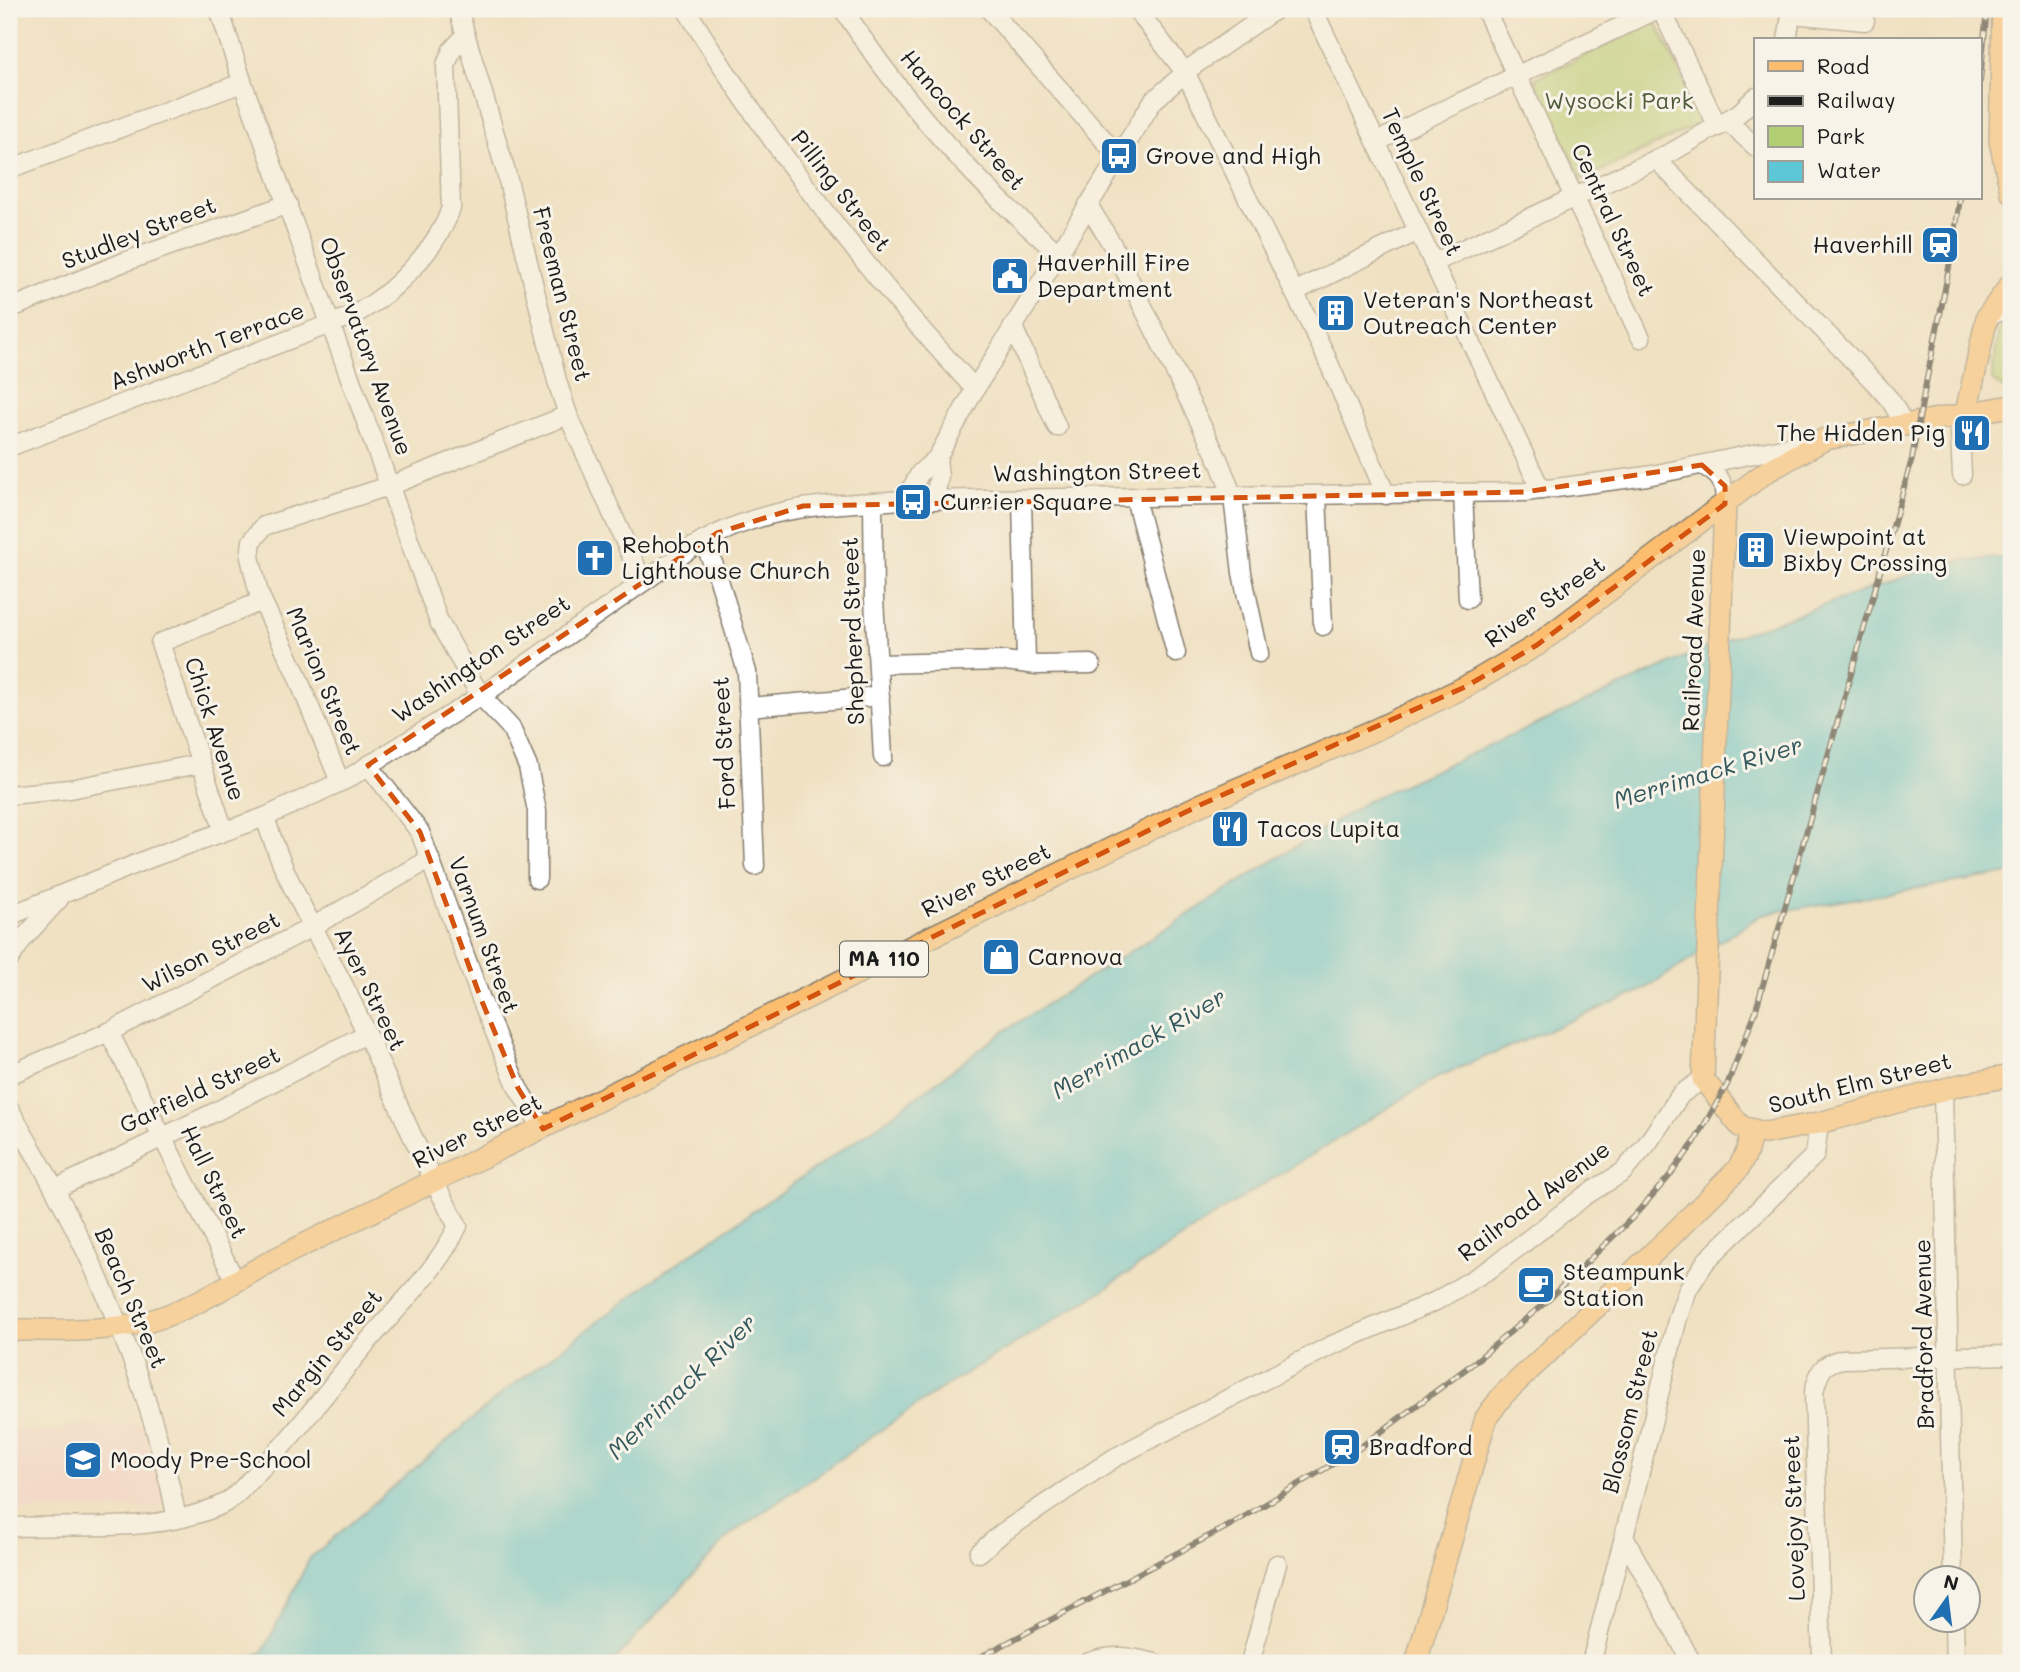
<svg xmlns="http://www.w3.org/2000/svg" width="2020" height="1672" font-family="Mali,sans-serif">
<rect width="100%" height="100%" fill="#f7f3e8"/>
<filter id="ink" filterUnits="userSpaceOnUse"><feTurbulence type="fractalNoise" baseFrequency=".0143" numOctaves="2"/><feDisplacementMap in="SourceGraphic" scale="14" xChannelSelector="R" yChannelSelector="G"/><feConvolveMatrix kernelMatrix="1 2 1 2 8 2 1 2 1" color-interpolation-filters="sRGB"/></filter>
<filter id="wash" filterUnits="userSpaceOnUse"><feTurbulence type="fractalNoise" baseFrequency=".00686" numOctaves="4" result="noise"/><feDisplacementMap in="SourceGraphic" scale="28" xChannelSelector="R" yChannelSelector="G"/><feGaussianBlur stdDeviation="1.57" result="paint"/><feColorMatrix in="noise" values="0 0 0 0 0 0 0 0 0 0 0 0 0 0 0 0 0 1.4 0 .05"/><feComposite in="paint" operator="in"/></filter>
<g filter="url(#wash)">
<rect width="100%" height="100%" fill="#f0e1c3"/>
<path fill="#f7d0ce" d="M141,1424l22,65 2,12 -3,4 -8,3 -139,3 -3,-80h52v-4z"/>
<g fill="#b2cf75" stroke="#677648" stroke-width="2">
<path d="M1656,22l47,100 -121,58 -48,-101z"/>
<path d="M2011,320v69l-6,1 -13,-10 7,-53z"/>
</g>
<path fill="#5dc7d7" stroke="#3c727a" stroke-width="2" d="M2011,557v316l-248,41 -122,77 -203,86 -208,128 -127,85 -164,100 -209,145 -118,128h-383l34,-11 47,-94 194,-166 149,-112 234,-161 116,-87 366,-232 350,-158 227,-80z"/>
</g>
<g filter="url(#ink)">
<g fill="none" stroke-linecap="round" stroke-linejoin="round">
<defs>
<g id="minor">
<path d="M219,9l24,75 196,538 41,73 31,33 17,39 9,44v68"/>
<path d="M458,9l48,163 51,209 11,34 75,167"/>
<path d="M686,9c83,135 181,264 289,380"/>
<path d="M843,9c59,92 132,173 215,244"/>
<path d="M989,9l129,147"/>
<path d="M1136,9l49,63 139,280 62,143"/>
<path d="M1313,9l228,481"/>
<path d="M1485,9l156,329"/>
<path d="M1661,9l57,118"/>
<path d="M1791,14l74,7"/>
<path d="M1787,40l5,-31"/>
<path d="M1727,121l29,26"/>
<path d="M1376,142l282,-133"/>
<path d="M1656,159l220,225 15,17 13,23"/>
<path d="M9,169l233,-86"/>
<path d="M1088,205l25,41 106,215 14,36 9,76 17,80"/>
<path d="M1433,263l239,-111 67,-39 17,-16"/>
<path d="M1294,292l124,-61"/>
<path d="M9,309l115,-47 164,-58"/>
<path d="M1987,317l24,-10"/>
<path d="M1013,327l44,100"/>
<path d="M1959,415l3,60"/>
<path d="M9,447l321,-123c11,-4 24,-8 34,-15 34,-20 75,-64 87,-101l-5,-143 6,-15 13,-14"/>
<path d="M1702,465c19,10 23,18 23,39"/>
<path d="M1463,493l5,106"/>
<path d="M1317,496l6,130"/>
<path d="M1135,498l41,155"/>
<path d="M1022,499l4,163"/>
<path d="M905,500l15,-27 17,-15 38,-69 178,-288 40,-35 83,-57"/>
<path d="M934,500l5,-23 -2,-19"/>
<path d="M873,502l1,97 9,158"/>
<path d="M703,541l13,29 31,102 8,194"/>
<path d="M878,664l127,-3 32,4 54,-1"/>
<path d="M748,707l132,-11"/>
<path d="M368,765l52,67 61,167 37,89 25,41"/>
<path d="M340,782l-44,-109 -37,-79 -9,-37 2,-16 12,-15 128,-41 176,-70"/>
<path d="M9,795l61,-6 129,-25"/>
<path d="M224,831l-64,-188 102,-42"/>
<path d="M9,916l144,-59 112,-40 82,-38 140,-87 206,-145c71,-43 133,-42 212,-47l620,-8 122,-16 169,-35"/>
<path d="M9,960l13,-20 37,-41"/>
<path d="M109,1032l126,248"/>
<path d="M9,1075l100,-43 203,-105 118,-68"/>
<path d="M1943,1090l10,488"/>
<path d="M9,1108c14,27 31,53 45,80 55,103 101,215 123,331"/>
<path d="M55,1189l160,-77 149,-77"/>
<path d="M9,1527c70,-3 151,8 216,-24 10,-5 19,-17 27,-25 40,-39 72,-83 107,-126 34,-41 76,-78 99,-126 -44,-77 -75,-161 -114,-240 -29,-56 -61,-109 -79,-169"/>
<path d="M979,1553l23,-20 112,-75 216,-112 106,-45 54,-32 96,-74 37,-23 24,-28 34,-50 22,-15"/>
<path d="M1954,1620l1,43"/>
<path d="M1087,1663c24,-10 43,-6 68,0"/>
<path d="M1250,1663l27,-99"/>
<path d="M1591,1663l33,-126"/>
<path d="M1692,1663l-68,-126 54,-220 10,-28 18,-28 109,-106 4,-32"/>
<path d="M1822,1663l-8,-271c5,-21 8,-29 29,-33l168,-4"/>
</g>
<g id="major">
<path d="M2003,9l-3,132 11,51"/>
<path d="M1966,413l21,-96 24,-33"/>
<path d="M1725,504l-22,575 38,48 24,6 54,-10 141,-38 51,-9"/>
<path d="M9,1330c42,0 86,2 128,-6 48,-9 97,-43 140,-66l923,-453 177,-76 88,-42 72,-42 229,-173 59,-33 186,-33"/>
<path d="M1416,1663l70,-245 17,-23 167,-158 68,-68 8,-15 6,-22"/>
</g>
</defs>
<use href="#minor" stroke="#867e70" stroke-width="21"/>
<use href="#major" stroke="#867e70" stroke-width="24"/>
<use href="#minor" stroke="#fff" stroke-width="18"/>
<use href="#major" stroke="#fcbd6e" stroke-width="21"/>
<defs>
<g id="rail">
<path d="M1980,81l7,-72"/>
<path d="M969,1663l263,-139 126,-75 113,-84 76,-64 85,-83 35,-39 27,-36 33,-58 28,-72 157,-554c14,-88 37,-173 48,-261"/>
</g>
</defs>
<use href="#rail" stroke="#1c1c1c" stroke-width="6"/>
<use href="#rail" stroke="#f7f3e8" stroke-width="3.5" stroke-dasharray="10" stroke-linecap="butt"/>
</g>
</g>
<path d="M0 0H2020V1672H0ZM1702,465l23,21v18l-188,141 -72,42 -265,118 -657,324 -25,-41 -37,-89 -61,-167 -52,-67 349,-232 86,-27 722,-14z" fill="#f0e1c3" fill-opacity=".55" fill-rule="evenodd"/>
<path fill="none" stroke="#d4530e" stroke-width="5" stroke-dasharray="14 9" stroke-linejoin="round" d="M1702,465l23,21v18l-188,141 -72,42 -265,118 -657,324 -25,-41 -37,-89 -61,-167 -52,-67 349,-232 86,-27 722,-14z"/>
<defs>
<symbol id="bus-square" viewBox="-11 -11 22 22"><rect x="-9" y="-9" width="18" height="18" rx="4" fill="#1f6fb2" stroke="#f7f3e8"/><path d="M-5-6H5V4H4V6H2V4H-2V6H-4V4H-5ZM-3.5-4V0h7V-4ZM-3.5 1.2v1.5H-2V1.2ZM2 1.2v1.5H3.5V1.2Z" fill="#fff"/></symbol>
<symbol id="station-square" viewBox="-11 -11 22 22"><rect x="-9" y="-9" width="18" height="18" rx="4" fill="#1f6fb2" stroke="#f7f3e8"/><path d="M-3-6H3Q5-6 5-4V2Q5 4 3 4L4.5 6H3L1.5 4h-3L-3 6H-4.5L-3 4Q-5 4-5 2V-4Q-5-6-3-6ZM-3.5-4v3h7v-3ZM-3.5 1v1.5H-2V1ZM2 1v1.5H3.5V1Z" fill="#fff"/></symbol>
<symbol id="civic-square" viewBox="-11 -11 22 22"><rect x="-9" y="-9" width="18" height="18" rx="4" fill="#1f6fb2" stroke="#f7f3e8"/><path d="M-.6-6.5H3V-4.5H.6V-3L4-1V1h2V6H-6V1h2V-1L-.6-3ZM-1.2 2.5V6h2.4V2.5Z" fill="#fff"/></symbol>
<symbol id="building-square" viewBox="-11 -11 22 22"><rect x="-9" y="-9" width="18" height="18" rx="4" fill="#1f6fb2" stroke="#f7f3e8"/><path d="M-4-6H4V6H1V3H-1V6H-4ZM-2.5-4.3h1.7v1.8h-1.7ZM.8-4.3h1.7v1.8H.8ZM-2.5-1h1.7V.8h-1.7ZM.8-1h1.7V.8H.8Z" fill="#fff"/></symbol>
<symbol id="restaurant-square" viewBox="-11 -11 22 22"><rect x="-9" y="-9" width="18" height="18" rx="4" fill="#1f6fb2" stroke="#f7f3e8"/><path d="M-5-6h1v4h1v-4h1v4h1v-4h1v5L-1.5 .5V6h-2V.5L-5-1ZM5-6V6H3V1.5H1.5Q1.5-4 5-6Z" fill="#fff"/></symbol>
<symbol id="church-square" viewBox="-11 -11 22 22"><rect x="-9" y="-9" width="18" height="18" rx="4" fill="#1f6fb2" stroke="#f7f3e8"/><path d="M-1.2-6h2.4v3.5h3.3v2.4h-3.3V6h-2.4V-.1h-3.3v-2.4h3.3Z" fill="#fff"/></symbol>
<symbol id="shop-square" viewBox="-11 -11 22 22"><rect x="-9" y="-9" width="18" height="18" rx="4" fill="#1f6fb2" stroke="#f7f3e8"/><path d="M-5-2.5h2.3a2.7 3.5 0 0 1 5.4 0H5L5.5 6h-11ZM-1.5-2.5h3a1.5 2.3 0 0 0-3 0Z" fill="#fff"/></symbol>
<symbol id="cafe-square" viewBox="-11 -11 22 22"><rect x="-9" y="-9" width="18" height="18" rx="4" fill="#1f6fb2" stroke="#f7f3e8"/><path d="M-5.5-4.5H6V0H3Q3 3.5 0 3.5H-2.5Q-5.5 3.5-5.5 0ZM3-3.2v2h1.7v-2ZM-6 4.5H4V6H-6Z" fill="#fff"/></symbol>
<symbol id="school-square" viewBox="-11 -11 22 22"><rect x="-9" y="-9" width="18" height="18" rx="4" fill="#1f6fb2" stroke="#f7f3e8"/><path d="M0-5L7-2L0 1L-7-2ZM-4 1L0 2.5L4 1V4Q0 6-4 4Z" fill="#fff"/></symbol>
</defs>
<g fill-rule="evenodd">
<use href="#bus-square" x="1097" y="134" width="44" height="44"/>
<use href="#station-square" x="1918" y="223" width="44" height="44"/>
<use href="#civic-square" x="988" y="254" width="44" height="44"/>
<use href="#building-square" x="1314" y="291" width="44" height="44"/>
<use href="#restaurant-square" x="1950" y="411" width="44" height="44"/>
<use href="#bus-square" x="891" y="480" width="44" height="44"/>
<use href="#building-square" x="1734" y="528" width="44" height="44"/>
<use href="#church-square" x="573" y="536" width="44" height="44"/>
<use href="#restaurant-square" x="1208" y="807" width="44" height="44"/>
<use href="#shop-square" x="979" y="935" width="44" height="44"/>
<use href="#cafe-square" x="1514" y="1263" width="44" height="44"/>
<use href="#station-square" x="1320" y="1425" width="44" height="44"/>
<use href="#school-square" x="61" y="1438" width="44" height="44"/>
</g>
<g text-anchor="middle" stroke-width="6" stroke-linejoin="round" paint-order="stroke">
<rect fill="#f7f3e8" stroke="#5e5c59" stroke-width="2" x="840" y="941.5" width="88" height="35" rx="5"/>
<g font-size="21" font-weight="bold" fill="#1c1c1c">
<text x="884" y="966">MA 110</text>
</g>
<g font-size="23" fill="#505b3b" stroke="#f7f3e8">
<text x="1619" y="109">Wysocki Park</text>
</g>
<g font-size="23" fill="#1c1c1c" stroke="#f7f3e8">
<text transform="translate(963 120) rotate(49)" y="8">Hancock Street</text>
<text transform="translate(1422 182) rotate(65)" y="8">Temple Street</text>
<text transform="translate(841 191) rotate(52)" y="8">Pilling Street</text>
<text transform="translate(1613 220) rotate(65)" y="8">Central Street</text>
<text transform="translate(139 233) rotate(-21)" y="8">Studley Street</text>
<text transform="translate(562 294) rotate(76)" y="8">Freeman Street</text>
<text transform="translate(207 346) rotate(-21)" y="8">Ashworth Terrace</text>
<text transform="translate(366 346) rotate(70)" y="8">Observatory Avenue</text>
<text transform="translate(1097 472) rotate(-1)" y="8">Washington Street</text>
<text transform="translate(1545 602) rotate(-35)" y="8">River Street</text>
<text transform="translate(853 631) rotate(-92)" y="8">Shepherd Street</text>
<text transform="translate(1694 640) rotate(-88)" y="8">Railroad Avenue</text>
<text transform="translate(481 659) rotate(-34)" y="8">Washington Street</text>
<text transform="translate(324 681) rotate(67)" y="8">Marion Street</text>
<text transform="translate(215 729) rotate(72)" y="8">Chick Avenue</text>
<text transform="translate(724 743) rotate(-93)" y="8">Ford Street</text>
<text transform="translate(986 880) rotate(-26)" y="8">River Street</text>
<text transform="translate(484 935) rotate(70)" y="8">Varnum Street</text>
<text transform="translate(211 952) rotate(-27)" y="8">Wilson Street</text>
<text transform="translate(370 989) rotate(64)" y="8">Ayer Street</text>
<text transform="translate(1860 1083) rotate(-14)" y="8">South Elm Street</text>
<text transform="translate(200 1090) rotate(-25)" y="8">Garfield Street</text>
<text transform="translate(477 1131) rotate(-26)" y="8">River Street</text>
<text transform="translate(214 1182) rotate(64)" y="8">Hall Street</text>
<text transform="translate(1534 1201) rotate(-37)" y="8">Railroad Avenue</text>
<text transform="translate(131 1298) rotate(67)" y="8">Beach Street</text>
<text transform="translate(1924 1334) rotate(-91)" y="8">Bradford Avenue</text>
<text transform="translate(327 1353) rotate(-50)" y="8">Margin Street</text>
<text transform="translate(1630 1411) rotate(-76)" y="8">Blossom Street</text>
<text transform="translate(1794 1518) rotate(-92)" y="8">Lovejoy Street</text>
</g>
<g font-size="23" fill="#1c1c1c" stroke="#f7f3e8" text-anchor="start">
<text x="1146" y="164">Grove and High</text>
<text x="1913" y="253" text-anchor="end">Haverhill</text>
<text x="1037" y="271">Haverhill Fire<tspan x="1037" dy="26">Department</tspan></text>
<text x="1363" y="308">Veteran's Northeast<tspan x="1363" dy="26">Outreach Center</tspan></text>
<text x="1945" y="441" text-anchor="end">The Hidden Pig</text>
<text x="940" y="510">Currier Square</text>
<text x="1783" y="545">Viewpoint at<tspan x="1783" dy="26">Bixby Crossing</tspan></text>
<text x="622" y="553">Rehoboth<tspan x="622" dy="26">Lighthouse Church</tspan></text>
<text x="1257" y="837">Tacos Lupita</text>
<text x="1028" y="965">Carnova</text>
<text x="1563" y="1280">Steampunk<tspan x="1563" dy="26">Station</tspan></text>
<text x="1369" y="1455">Bradford</text>
<text x="110" y="1468">Moody Pre-School</text>
</g>
<g font-size="24" font-style="italic" fill="#33585d" stroke="#f7f3e8">
<text transform="translate(1708 773) rotate(-17)" y="8">Merrimack River</text>
<text transform="translate(1139 1044) rotate(-30)" y="8">Merrimack River</text>
<text transform="translate(682 1387) rotate(-44)" y="8">Merrimack River</text>
</g>
</g>
<rect width="2020" height="1672" fill="none" stroke="#f7f3e8" stroke-width="35"/>
<rect x="1754" y="38" width="228" height="161" fill="#f7f3e8" stroke="#9f9d96" stroke-width="2"/>
<rect x="1768" y="61" width="35" height="10" fill="#fcbd6e" stroke="#9f9d96" stroke-width="2"/>
<text x="1817" y="74" font-size="21" fill="#1c1c1c">Road</text>
<rect x="1768" y="96" width="35" height="10" fill="#1c1c1c" stroke="#9f9d96" stroke-width="2"/>
<text x="1817" y="108" font-size="21" fill="#1c1c1c">Railway</text>
<rect x="1768" y="126" width="35" height="21" fill="#b2cf75" stroke="#9f9d96" stroke-width="2"/>
<text x="1817" y="144" font-size="21" fill="#1c1c1c">Park</text>
<rect x="1768" y="161" width="35" height="21" fill="#5dc7d7" stroke="#9f9d96" stroke-width="2"/>
<text x="1817" y="178" font-size="21" fill="#1c1c1c">Water</text>
<g transform="translate(1947 1599) rotate(14)"><circle r="33" fill="#f7f3e8" stroke="#9f9d96" stroke-width="2"/>
<path d="M0-5L12 26L0 18L-12 26Z" fill="#1f6fb2"/>
<text y="-10" font-size="19" font-weight="bold" text-anchor="middle" fill="#1c1c1c">N</text>
</g>
</svg>
